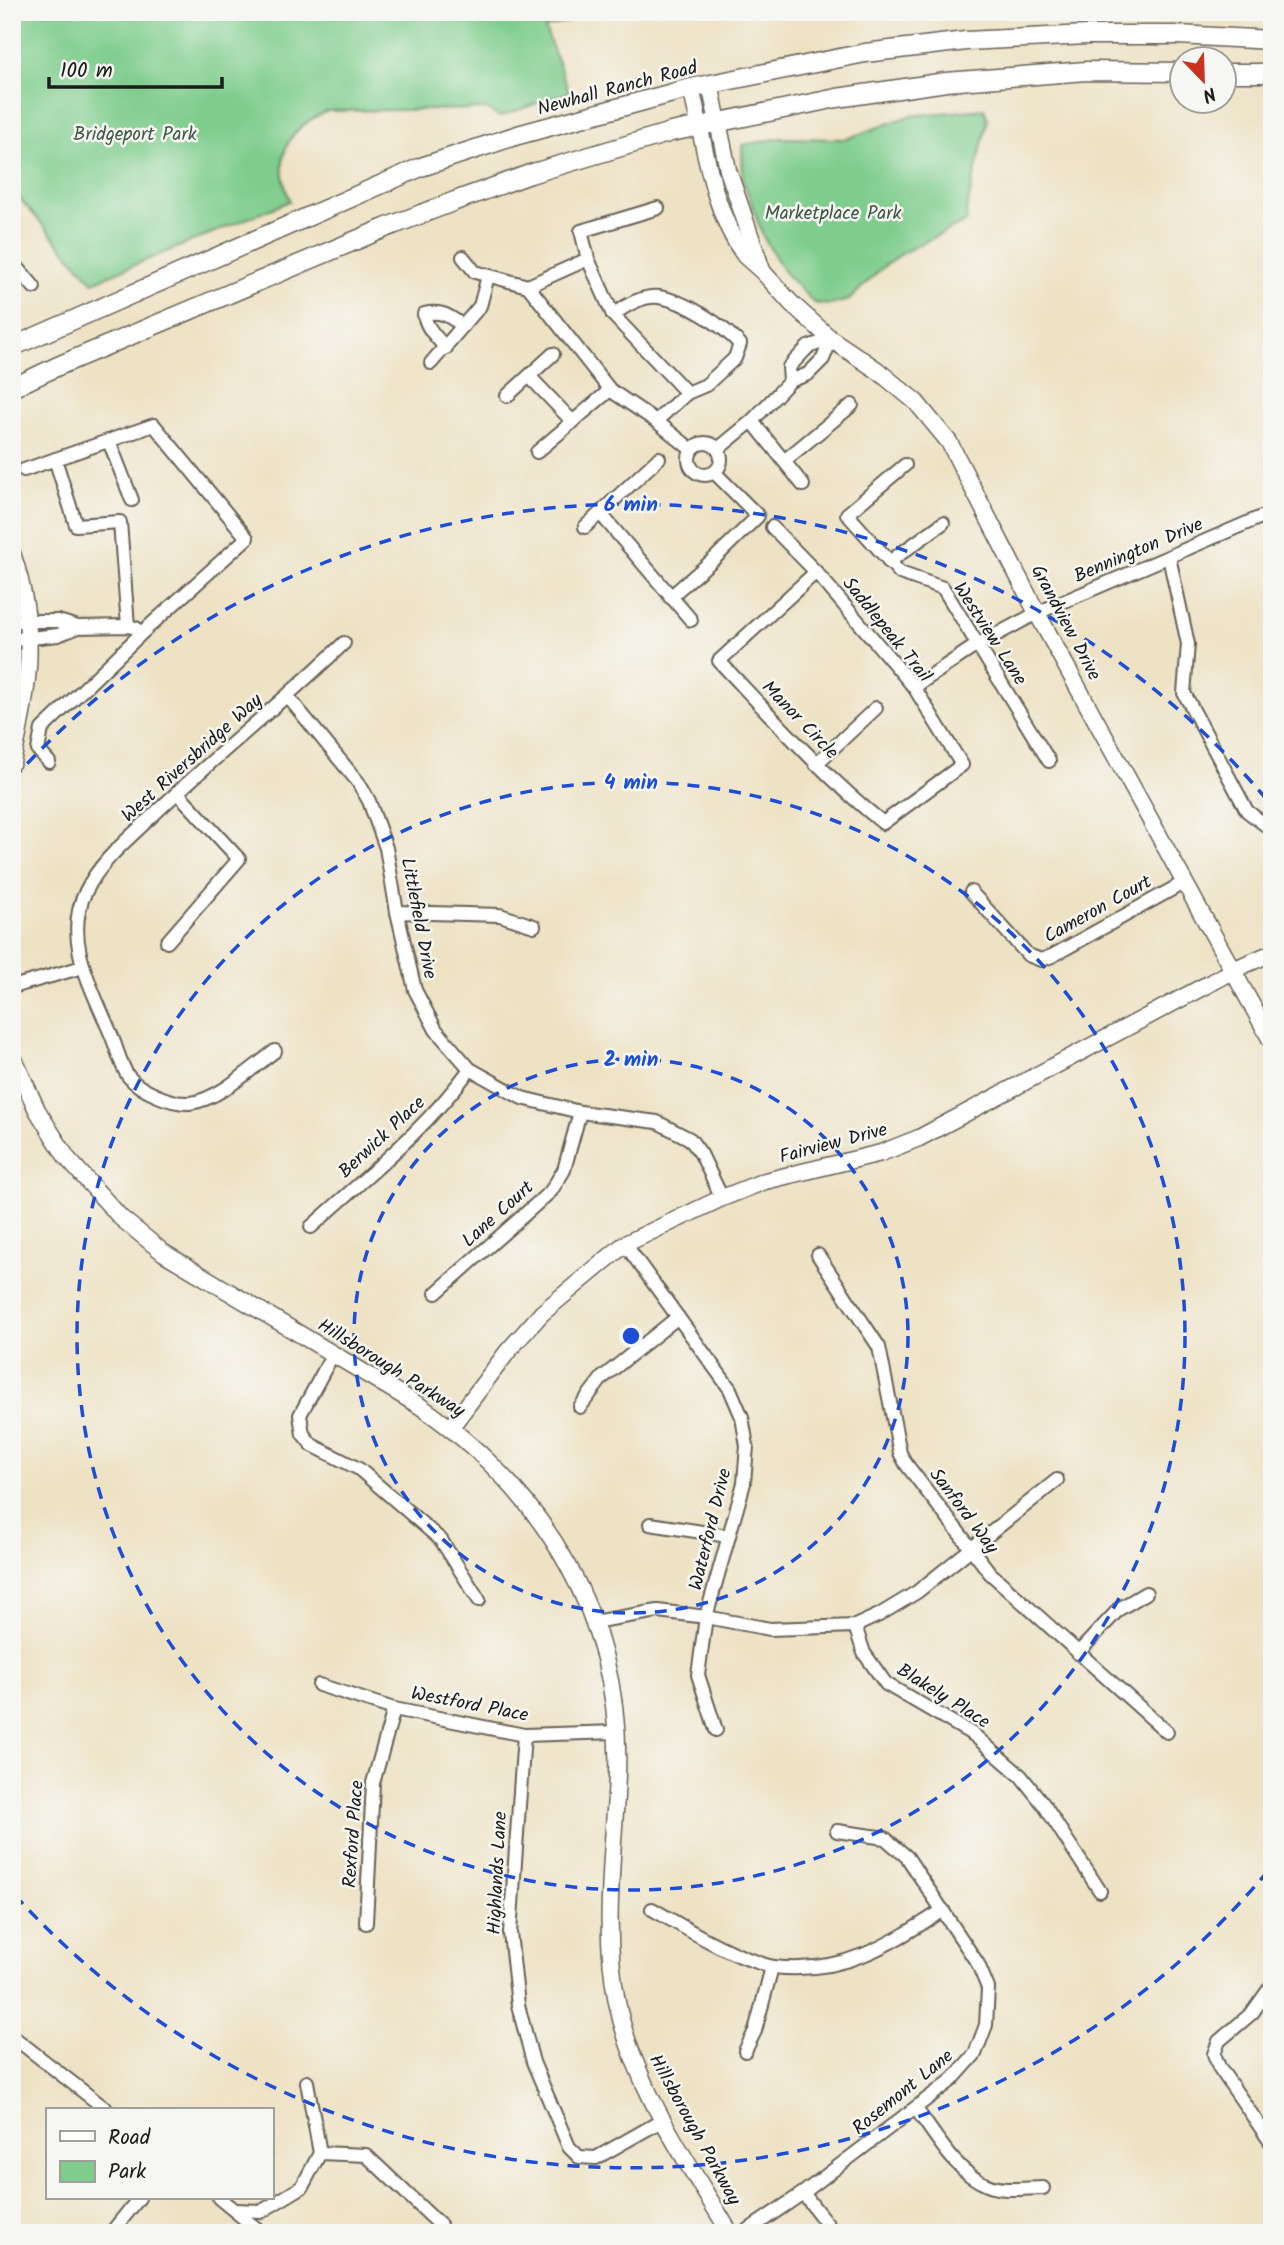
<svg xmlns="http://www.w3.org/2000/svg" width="1284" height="2245" font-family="Kalam,sans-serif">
<rect width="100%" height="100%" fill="#f6f6f2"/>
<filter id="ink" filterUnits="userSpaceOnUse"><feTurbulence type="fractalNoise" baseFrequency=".0143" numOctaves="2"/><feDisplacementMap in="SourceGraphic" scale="14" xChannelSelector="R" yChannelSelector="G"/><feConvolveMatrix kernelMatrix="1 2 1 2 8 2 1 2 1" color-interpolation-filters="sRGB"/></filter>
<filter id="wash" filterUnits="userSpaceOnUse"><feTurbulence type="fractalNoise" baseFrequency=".00686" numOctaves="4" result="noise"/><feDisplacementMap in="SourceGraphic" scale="28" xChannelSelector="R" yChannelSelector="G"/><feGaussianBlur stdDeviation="1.57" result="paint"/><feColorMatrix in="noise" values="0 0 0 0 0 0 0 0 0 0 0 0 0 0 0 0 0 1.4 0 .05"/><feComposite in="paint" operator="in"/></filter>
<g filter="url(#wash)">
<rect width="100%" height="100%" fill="#eee2c4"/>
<g fill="#7fcd8d" stroke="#4e7454" stroke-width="2">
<path d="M12,12h553l4,9 -24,7 24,64 -70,25 -12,-8 -159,2c-43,17 -55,47 -38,90l-197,81 -81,-92z"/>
<path d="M984,109l4,10 -22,92 1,10 -63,31 -21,15 -34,33 -19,5 -16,-2 -30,-31 -21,-36 -20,-56 -1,-35 40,-7 64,1 63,-23z"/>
</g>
</g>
<g filter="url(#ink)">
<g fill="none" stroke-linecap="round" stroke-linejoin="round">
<defs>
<g id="street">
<path d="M658,208l-77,23 7,28 25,56 74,78"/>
<path d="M463,257l12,15 53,14 82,104 46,31 36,29"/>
<path d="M12,261l22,26"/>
<path d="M528,286l60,-27"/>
<path d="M613,315c12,-9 29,-20 46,-18 27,4 63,28 81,47l-5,14 -29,27 -19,8 -31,28"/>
<path d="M446,348c-9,-10 -20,-20 -22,-34 18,-4 25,2 39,12"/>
<path d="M431,363l49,-57 8,-30"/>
<path d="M530,377l43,45"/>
<path d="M790,381l-1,-14 19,-20 23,-8"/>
<path d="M507,396l46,-42"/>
<path d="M752,421l51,64"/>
<path d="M109,441l23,59"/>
<circle cx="705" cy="459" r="16"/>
<path d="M718,449l34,-28 38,-40 18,-7 15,-15 8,-20"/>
<path d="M537,452l73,-62"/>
<path d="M55,459l21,66 44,-3 8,104"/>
<path d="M784,461l68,-56"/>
<path d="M905,465l-58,49 53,59 43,15 106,173"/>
<path d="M24,470l130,-45 93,113 -102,92 -103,99 -4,21 11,12"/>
<path d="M600,513l91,107"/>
<path d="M585,527l74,-69"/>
<path d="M772,527l44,45 98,115 48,78 -79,58c-60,-48 -111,-106 -164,-162l97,-89"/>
<path d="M1169,557l19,87 -4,49 63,118 25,19"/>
<path d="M889,562l54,-39"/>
<path d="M670,597l45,-39 43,-42 -43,-43"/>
<path d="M12,621h46l20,6"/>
<path d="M12,640l46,-5 20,-8 50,-1 8,2"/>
<path d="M914,687l63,-42 60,-32 224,-96h11"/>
<path d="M288,697l70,85 11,19 17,47 11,64 18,78 21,40 34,39 52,29 58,14 77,10 33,17 11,15 21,44"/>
<path d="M816,764l60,-56"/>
<path d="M971,892l57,63 13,5 11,-4 133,-74"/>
<path d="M397,912l103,3 34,11"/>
<path d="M167,942l72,-83 -62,-67"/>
<path d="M12,987l71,-20"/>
<path d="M275,1051c-23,17 -57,49 -85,52 -19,1 -50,-12 -62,-27 -8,-12 -12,-31 -18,-44 -18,-44 -48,-94 -24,-141 14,-29 39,-49 62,-71 63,-61 133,-116 196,-177"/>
<path d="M311,1227c56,-51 115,-98 159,-158"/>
<path d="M625,1244l105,145 12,28 5,29 -3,37 -38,134 -8,58 18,55"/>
<path d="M818,1255l61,92 21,106 6,11 84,109 177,159"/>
<path d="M436,1293l115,-102 13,-21 16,-58"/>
<path d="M333,1354l-33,61 3,19 9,11 47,24 82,71 38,60"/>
<path d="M580,1407l22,-29 76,-61"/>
<path d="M650,1524l78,12"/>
<path d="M593,1622l65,-11 48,6 64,12 85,-3 24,-11 38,-23 140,-112"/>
<path d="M855,1626l9,27 22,31 88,51 47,41 23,29 56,86"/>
<path d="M1078,1653l41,-44 27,-16"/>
<path d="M319,1685l75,24 130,26 93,-3"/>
<path d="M524,1735l-14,198 8,72 15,57 36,85 10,10 17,1 67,-38"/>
<path d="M652,1909c32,18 62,37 96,50 8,2 17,7 26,8 68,8 115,-22 169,-57"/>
<path d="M366,1923l7,-140 21,-74"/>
<path d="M1272,1985l-20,28 -33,28 -5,13 5,13 53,77"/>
<path d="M12,2036l95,74"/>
<path d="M745,2051l10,-20 17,-64"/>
<path d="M916,2109c19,25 40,64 71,76 17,7 38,3 56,3"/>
<path d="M320,2153l46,2 74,70"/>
<path d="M803,2193l31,40"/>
<path d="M219,2198l43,35"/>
<path d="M234,2210l28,1 40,-24 18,-34 -13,-71"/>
<path d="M111,2233l28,-35"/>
<path d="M744,2233l59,-40 149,-113 23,-26 11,-29 2,-37 -10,-24 -71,-107 -22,-19 -48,-7"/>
</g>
<g id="secondary">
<path d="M710,84l18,86 34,100"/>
<path d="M691,88c14,56 20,121 54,168l18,16 28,31 40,36 46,31 39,32 33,40 88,171 235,429"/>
<path d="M12,553c26,77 18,132 0,209"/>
<path d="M12,1055l25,55 30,48 54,60 43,35 256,153c125,86 203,214 197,369 -3,76 -15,152 0,227 17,85 69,157 113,231"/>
<path d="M451,1427l57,-76 34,-38 83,-69 97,-46 43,-17 116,-28 38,-15 325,-173 28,-12"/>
</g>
<g id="primary">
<path d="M1224,73h48"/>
<path d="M12,347l409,-180 97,-32 173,-47 174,-35 101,-12 121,-6h91l94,5"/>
<path d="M12,388l46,-22 327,-138 70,-27 75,-27 141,-42 166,-34 109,-16 140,-11 96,1"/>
</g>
</defs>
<use href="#street" stroke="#666157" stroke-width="16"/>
<use href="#secondary" stroke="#666157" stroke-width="19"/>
<use href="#primary" stroke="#666157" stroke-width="21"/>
<use href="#street" stroke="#fff" stroke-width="12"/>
<use href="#secondary" stroke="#fff" stroke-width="16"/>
<use href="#primary" stroke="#fff" stroke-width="18"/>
</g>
</g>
<g fill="none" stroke="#1d4ed8" stroke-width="3.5" stroke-dasharray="12 9">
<circle cx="631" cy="1336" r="277"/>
<circle cx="631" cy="1336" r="554"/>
<path d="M1268 1871A832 832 0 0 1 13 1893M13 779A832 832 0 0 1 1268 801"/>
</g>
<g text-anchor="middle" stroke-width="5" stroke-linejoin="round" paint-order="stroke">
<g font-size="19" fill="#1c1c1c" stroke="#f6f6f2">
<text transform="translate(617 87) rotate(-15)" y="7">Newhall Ranch Road</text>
<text transform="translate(1138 549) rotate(-23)" y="7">Bennington Drive</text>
<text transform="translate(1067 622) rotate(62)" y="7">Grandview Drive</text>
<text transform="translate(888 629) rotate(51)" y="7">Saddlepeak Trail</text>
<text transform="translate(991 633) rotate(57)" y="7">Westview Lane</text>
<text transform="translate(801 719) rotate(46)" y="7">Manor Circle</text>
<text transform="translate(191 757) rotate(-42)" y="7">West Riversbridge Way</text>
<text transform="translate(1097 908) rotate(-29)" y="7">Cameron Court</text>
<text transform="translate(420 918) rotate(79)" y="7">Littlefield Drive</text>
<text transform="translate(381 1136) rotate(-43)" y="7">Berwick Place</text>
<text transform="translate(833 1142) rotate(-15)" y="7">Fairview Drive</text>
<text transform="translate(497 1213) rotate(-42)" y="7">Lane Court</text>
<text transform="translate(392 1367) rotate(32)" y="7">Hillsborough Parkway</text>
<text transform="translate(965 1510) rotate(53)" y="7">Sanford Way</text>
<text transform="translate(709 1529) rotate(-76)" y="7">Waterford Drive</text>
<text transform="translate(944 1695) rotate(32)" y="7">Blakely Place</text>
<text transform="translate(470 1703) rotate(11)" y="7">Westford Place</text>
<text transform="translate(352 1834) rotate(-86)" y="7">Rexford Place</text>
<text transform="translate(496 1873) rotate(-87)" y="7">Highlands Lane</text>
<text transform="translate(902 2091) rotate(-39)" y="7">Rosemont Lane</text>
<text transform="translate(696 2129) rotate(61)" y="7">Hillsborough Parkway</text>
</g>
<g font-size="19" fill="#3f5a44" stroke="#f6f6f2">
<text x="135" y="140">Bridgeport Park</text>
<text x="833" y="219">Marketplace Park</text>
</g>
</g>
<circle cx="631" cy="1336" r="10" fill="#1d4ed8" stroke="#f6f6f2" stroke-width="3.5"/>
<g font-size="21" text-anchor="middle" font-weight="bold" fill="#1d4ed8" stroke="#f6f6f2" stroke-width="5" stroke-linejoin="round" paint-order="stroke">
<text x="631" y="511">6 min</text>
<text x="631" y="789">4 min</text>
<text x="631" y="1066">2 min</text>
</g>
<rect width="1284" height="2245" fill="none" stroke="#f6f6f2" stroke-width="42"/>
<rect x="46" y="2108" width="228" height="91" fill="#f6f6f2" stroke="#9f9f9c" stroke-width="2"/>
<rect x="60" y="2131" width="35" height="10" fill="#ffffff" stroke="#9f9f9c" stroke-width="2"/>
<text x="108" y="2144" font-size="21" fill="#1c1c1c">Road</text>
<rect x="60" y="2161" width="35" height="21" fill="#7fcd8d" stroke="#9f9f9c" stroke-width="2"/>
<text x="108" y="2178" font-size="21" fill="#1c1c1c">Park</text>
<g transform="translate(1203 80) rotate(157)"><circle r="33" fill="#f6f6f2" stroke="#9f9f9c" stroke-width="2"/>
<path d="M0-5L12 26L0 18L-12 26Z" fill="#c8321e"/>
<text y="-10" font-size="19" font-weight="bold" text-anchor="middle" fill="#1c1c1c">N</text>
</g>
<path d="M49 77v10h173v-10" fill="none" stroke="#1c1c1c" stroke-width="3.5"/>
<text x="60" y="77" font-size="21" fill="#1c1c1c" stroke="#f6f6f2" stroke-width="5" paint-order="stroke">100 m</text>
</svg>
